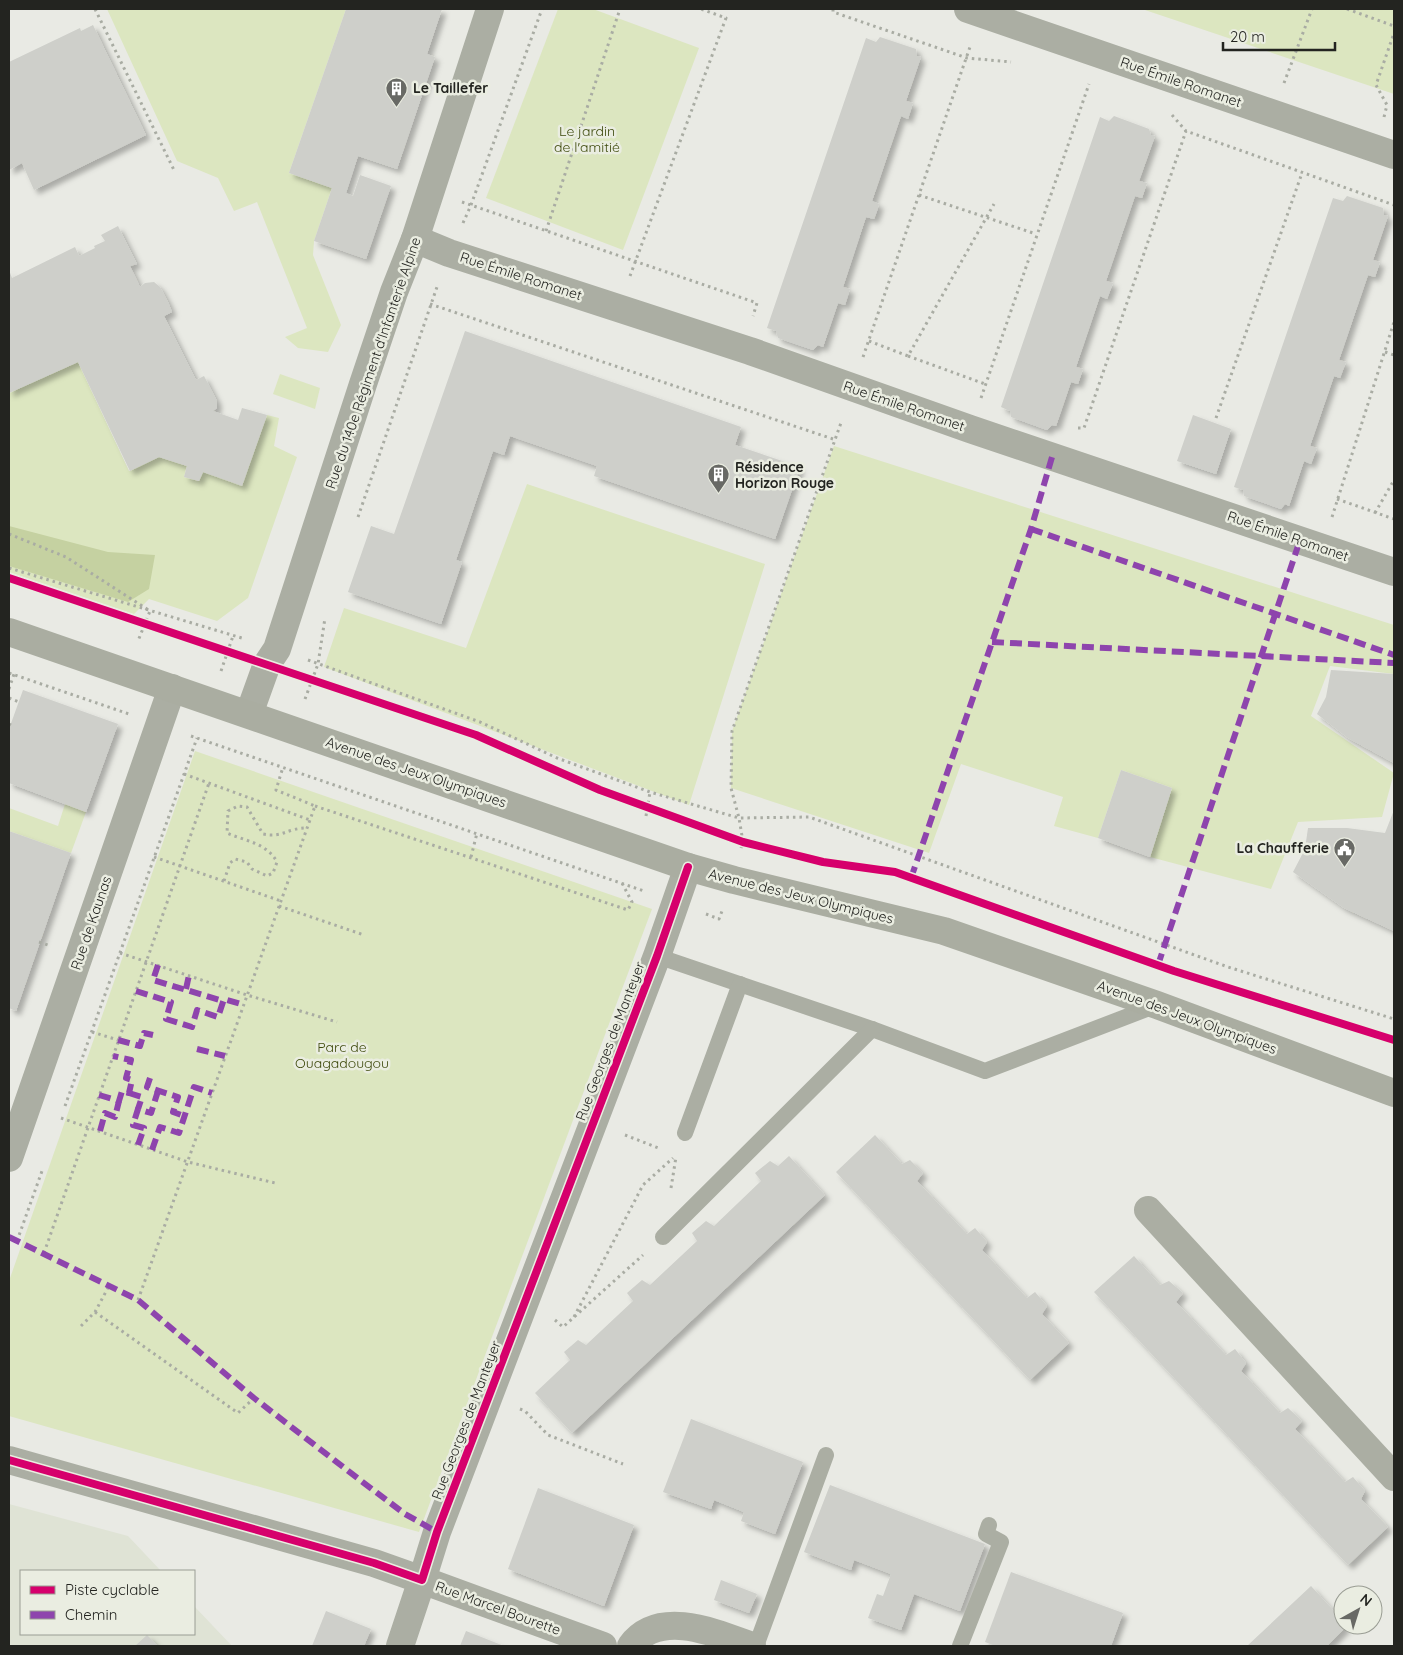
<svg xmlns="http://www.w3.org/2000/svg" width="1403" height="1655" font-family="Quicksand,sans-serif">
<defs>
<filter id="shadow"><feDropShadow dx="4.5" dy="4.5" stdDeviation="2.5" flood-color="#0004"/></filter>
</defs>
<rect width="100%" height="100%" fill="#e9eae4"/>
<path fill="#dfe3d5" d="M9,1504l119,32 33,35h-140v63h173v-28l38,40h-223z"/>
<g fill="#dce6c0">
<path d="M107,9h239l-57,164 43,15 -18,53 -1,14 28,70 -13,27 -30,-4 -13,-11 22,-9 -50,-126 -23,9 -16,-33 -41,-17z"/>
<path d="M558,9h35l106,39 -76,202 -137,-52z"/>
<path d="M1142,9h252v85z"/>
<path d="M78,362l51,109 30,-14 28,9 -3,11 15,4 4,-9 39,13 25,-70 12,3 -5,28 23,11 -49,141 -31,23 -68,-22 -15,15 -125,-42v-179z"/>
<path d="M280,374l40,14 -5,21 -42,-15z"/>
<path d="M834,446l560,179v49l-64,-8 -19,50 83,57 -12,44 -84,5 -27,67 -121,-32 22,-69 -51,-18 -23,68 -44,-12 9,-29 -102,-33 -32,89 -198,-65 1,-57z"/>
<path d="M527,484l238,80 -76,241 -365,-138 20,-59 122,40z"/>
<path d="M195,751l457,158 -233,623 -410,-116v-135z"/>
<path d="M65,804l21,8 -15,41 -62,-22v-23l49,18z"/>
</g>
<path fill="#c5d1a1" d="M9,526l99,26 47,3 -6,34 -21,13 -119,-36z"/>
<g fill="#cecfca" filter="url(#shadow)">
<path d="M346,9h96l-15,45 8,3 -38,112 -39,-13 -12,37 7,3 7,-21 31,11 -25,73 -52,-18 18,-53 -43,-15z"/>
<path d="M93,25l53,110 -112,55 -12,-27 -13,7v-108l71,-34 1,3z"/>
<path d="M880,37l36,12 1,7 4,1 -15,44 7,2 -5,16 -7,-3 -29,85 7,3 -2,7 -3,8 -8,-2 -23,70 7,2 -5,16 -7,-2 -15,44 -5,-2 -5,5 -35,-12 -2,-7 -9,-3 99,-290 10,4z"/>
<path d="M1114,116l35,13 2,6 4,1 -16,45 8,2 -5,15 -7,-2 -29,85 7,2 -6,16 -7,-3 -24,71 7,2 -5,15 -7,-2 -15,44 -4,-1 -5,5 -36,-13 -1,-6 -9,-4 99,-290 9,4z"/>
<path d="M1347,196l36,12 1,7 4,1 -15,44 7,2 -5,15 -7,-2 -29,85 7,2 -6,16 -6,-2 -24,70 7,2 -6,16 -7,-3 -15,45 -4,-2 -4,5 -37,-13 -1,-6 -9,-3 99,-289 10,3z"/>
<path d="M118,226l19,38 -7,2 10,21 5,-4 9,-1 6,5 8,15 4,10 -8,4 32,64 8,-4 13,25v7l-4,3 25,9 4,-12 25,7 -25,71 -39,-14 -4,9 -15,-4 3,-11 -28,-9 -29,14 -52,-109 -69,31v-123l3,8 63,-31 4,9 16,-8 -1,-2 11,-5 -4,-6z"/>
<path d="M465,331l276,96 -6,18 65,22 -25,72 -181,-63 3,-10 -87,-30 -6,19 -11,-4 -37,109 6,2 -21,62 -93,-32 23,-66 23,8z"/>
<path d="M1193,415l38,14 -15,45 -39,-13z"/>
<path d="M1331,670l63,4v89l-46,-25 -31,-24 9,-17z"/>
<path d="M23,690l95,34 -32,88 -77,-29v-54z"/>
<path d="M1121,770l51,18 -22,69 -52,-19z"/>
<path d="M1394,810v121l-50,-23 -51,-36 12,-23 3,-21h39l38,5z"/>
<path d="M9,831l62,22 -55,158 -7,-3z"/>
<path d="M875,1135l27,29 8,-4 13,13 -6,8 50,53 8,-6 12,14 -5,8 45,48 8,-6 12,14 -5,8 27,29 -39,37 -194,-208z"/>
<path d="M789,1156l36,39 -253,238 -37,-40 35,-33 -6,-8 14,-12 8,5 47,-44 -6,-8 15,-13 8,5 47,-44 -5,-8 14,-12 8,5 47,-45 -6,-8 15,-12 8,5z"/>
<path d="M1134,1256l26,29 9,-4 14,12 -7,9 50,53 9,-6 11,14 -5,8 39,42 8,-5 14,13 -7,8 50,53 8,-5 12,14 -4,8 27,28 -40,38 -254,-273z"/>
<path d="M691,1419l112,43 -28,72 -34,-13 3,-9 -30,-12 -3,9 -48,-17z"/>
<path d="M830,1485l155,59 -25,67 -46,-17 -13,36 -33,-12 9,-24 6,2 8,-22 -37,-14 -3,10 -47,-18z"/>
<path d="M538,1488l96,37 -30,81 -96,-37z"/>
<path d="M1011,1572l112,41 -12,33h-115l-11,-4z"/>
<path d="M721,1580l36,14 -8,19 -35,-13z"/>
<path d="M1311,1586l32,35v4h5l-21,21h-80z"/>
<path d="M326,1611l45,18 -7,17h-52z"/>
<path d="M466,1631l38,15h-44z"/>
<path d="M147,1635l11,11h-23z"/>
</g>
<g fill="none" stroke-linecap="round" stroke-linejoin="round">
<g stroke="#a9aca3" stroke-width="3" stroke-dasharray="2.5 4" stroke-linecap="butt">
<path d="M95,9l79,161"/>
<path d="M833,9v3l134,46 44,4"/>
<path d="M1347,9l47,17"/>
<path d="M1284,83l28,-74"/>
<path d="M1172,115l14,16 208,74"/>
<path d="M1384,117l3,-12 -11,-20 18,-52"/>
<path d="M919,195l117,39"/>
<path d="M462,202l295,101 -4,13"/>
<path d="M463,223l8,-18 71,-196"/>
<path d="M546,231l74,-222"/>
<path d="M630,276l96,-258 -25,-9"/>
<path d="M430,304l406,136"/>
<path d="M869,341l39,15 86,-152"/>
<path d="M1385,352l9,3"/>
<path d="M908,356l77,28"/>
<path d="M863,357l108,-313"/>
<path d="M981,398l108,-314"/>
<path d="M1216,418l86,-245"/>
<path d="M1078,428h6l102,-297"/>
<path d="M1337,499l57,20"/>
<path d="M1375,513l19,-33"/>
<path d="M358,517l80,-233"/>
<path d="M1332,517l62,-195"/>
<path d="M9,534l57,23 84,54 -12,30"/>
<path d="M9,568l236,71"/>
<path d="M308,660l172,62 77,36 93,34 89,26 70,-1 419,150 166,52"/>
<path d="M221,671l12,-35"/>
<path d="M9,673l120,41"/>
<path d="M9,689l5,-15"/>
<path d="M9,698l10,4"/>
<path d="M305,699l13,-35 7,-46"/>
<path d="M9,724l2,1"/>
<path d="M191,736l453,155"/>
<path d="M184,774l126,46"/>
<path d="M315,806l313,104 4,-8 -10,-19"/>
<path d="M646,816l4,-24"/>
<path d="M741,848l2,-6 -4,-24 -8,-30 1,-57 110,-311"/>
<path d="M154,857l127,44"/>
<path d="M471,857l6,-24"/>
<path d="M224,881l6,-18 5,-4 12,3 5,7 15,7 6,-3 4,-11c-10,-19 -32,-21 -50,-29l1,-22 10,-5 9,1 16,27c20,4 24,-6 44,-6"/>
<path d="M279,906l85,29"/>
<path d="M706,914l13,5 3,-8"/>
<path d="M39,942l9,3"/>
<path d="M120,953l127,42 90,27"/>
<path d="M92,1032l26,8"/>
<path d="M65,1106l132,-368"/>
<path d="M61,1118l127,44 87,21"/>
<path d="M625,1135l36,14"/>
<path d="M671,1188l5,-31"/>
<path d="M17,1241l25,-70"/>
<path d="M44,1253l165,-470"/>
<path d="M138,1300l177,-494 -39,-16 7,-23"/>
<path d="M95,1312l143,101 16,-15"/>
<path d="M574,1317l69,-132 30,-27"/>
<path d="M555,1320l8,7 80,-72"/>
<path d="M81,1326l14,-14 14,-26"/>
<path d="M520,1409l5,2 23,24 75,29"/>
</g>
<g stroke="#abaea3" stroke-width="16">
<path d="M657,956l215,73 113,42 172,-66"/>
<path d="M685,1133l55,-149"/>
<path d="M663,1237l209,-208"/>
<path d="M756,1646l70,-191"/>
<path d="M960,1646l41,-104 -15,-8 3,-9"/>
</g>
<g stroke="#abaea3" stroke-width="28">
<path d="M968,9l426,146"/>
<path d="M415,239l34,14 301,98 220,78 424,143"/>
<path d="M249,714l18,-50 10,-15 86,-265 31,-92 21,-53 75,-230"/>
<path d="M9,1158l163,-470"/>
<path d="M1148,1210l246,267"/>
<path d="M9,1460l365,103 48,17 15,-48 220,-576 31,-89"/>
<path d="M400,1646l22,-66 181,66"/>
<path d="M631,1646c28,-38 85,-13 121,0"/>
</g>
<path stroke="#aaada1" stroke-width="28" d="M9,632l679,235 46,13 210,51 213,74 237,88"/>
<g stroke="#8e44ad" stroke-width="6" stroke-dasharray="12 6" stroke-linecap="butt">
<path d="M1031,529l363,126"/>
<path d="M992,642l402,21"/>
<path d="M911,878l120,-349 21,-72"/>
<path d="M158,965l-5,15 70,21"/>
<path d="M1158,965l142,-425"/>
<path d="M186,989l3,-14"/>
<path d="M136,991l35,11 -5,17 26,8 5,-17 21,7 6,-18 20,6"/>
<path d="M118,1040l22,6 4,-13 9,2"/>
<path d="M197,1049l28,7"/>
<path d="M150,1078l-3,9 31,10 -5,15 11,4"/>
<path d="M129,1093l13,4 -4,12"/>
<path d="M99,1095l20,6 3,-10 7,2 3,-13 -6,-2 5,-18 -18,-4"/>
<path d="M100,1131l5,-18 10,4 4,-16"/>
<path d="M138,1145l6,-17 -11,-3 5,-16 13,4 7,-22"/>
<path d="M152,1150l8,-23 19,6 15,-46 18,6"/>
<path d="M9,1237l129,63 116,98 106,82 45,34 32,18"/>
</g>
<defs>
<g id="cycleway">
<path d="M9,578l467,157 124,55 143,52 80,20 72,10 279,99 220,69"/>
<path d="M9,1460l365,103 48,17 15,-48 220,-576 31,-89"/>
</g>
</defs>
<use href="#cycleway" stroke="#eaede1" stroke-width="11"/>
<use href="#cycleway" stroke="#d6006c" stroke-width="8"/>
</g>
<defs>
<symbol id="building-pin" viewBox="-11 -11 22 30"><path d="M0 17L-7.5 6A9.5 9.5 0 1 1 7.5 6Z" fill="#686965" stroke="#eaede1"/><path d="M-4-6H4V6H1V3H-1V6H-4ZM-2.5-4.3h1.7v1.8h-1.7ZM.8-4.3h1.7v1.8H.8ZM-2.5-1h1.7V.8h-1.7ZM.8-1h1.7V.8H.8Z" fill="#fff"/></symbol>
<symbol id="civic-pin" viewBox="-11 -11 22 30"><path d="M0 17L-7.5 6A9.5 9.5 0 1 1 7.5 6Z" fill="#686965" stroke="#eaede1"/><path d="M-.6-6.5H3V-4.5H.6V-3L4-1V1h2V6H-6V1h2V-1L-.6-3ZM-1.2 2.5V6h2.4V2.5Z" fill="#fff"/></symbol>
</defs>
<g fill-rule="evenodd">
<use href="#building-pin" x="384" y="76" width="25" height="34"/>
<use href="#building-pin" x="706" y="462" width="25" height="34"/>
<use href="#civic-pin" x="1332" y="836" width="25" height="34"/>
</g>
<g text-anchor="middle" stroke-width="5" stroke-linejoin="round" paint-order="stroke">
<g font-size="14" fill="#232420" stroke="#eaede1">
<text transform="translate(1181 82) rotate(19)" y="5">Rue Émile Romanet</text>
<text transform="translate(521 276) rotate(18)" y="5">Rue Émile Romanet</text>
<text transform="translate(373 363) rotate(-71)" y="5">Rue du 140e Régiment d'Infanterie Alpine</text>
<text transform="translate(904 406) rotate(19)" y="5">Rue Émile Romanet</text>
<text transform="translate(1288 536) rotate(19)" y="5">Rue Émile Romanet</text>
<text transform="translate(416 772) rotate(19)" y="5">Avenue des Jeux Olympiques</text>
<text transform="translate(801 896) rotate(14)" y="5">Avenue des Jeux Olympiques</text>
<text transform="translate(91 923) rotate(-71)" y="5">Rue de Kaunas</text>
<text transform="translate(1187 1017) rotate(20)" y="5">Avenue des Jeux Olympiques</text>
<text transform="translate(610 1041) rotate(-69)" y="5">Rue Georges de Manteyer</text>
<text transform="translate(466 1420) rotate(-69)" y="5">Rue Georges de Manteyer</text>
<text transform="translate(498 1608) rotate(20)" y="5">Rue Marcel Bourette</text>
</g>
<g font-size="14" font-weight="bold" fill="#232420" stroke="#eaede1" text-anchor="start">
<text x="413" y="93">Le Taillefer</text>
<text x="735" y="472">Résidence<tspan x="735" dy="16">Horizon Rouge</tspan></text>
<text x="1329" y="853" text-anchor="end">La Chaufferie</text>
</g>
<g font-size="14" fill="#3e4a0c" stroke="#eaede1">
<text x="587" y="136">Le jardin<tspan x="587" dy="16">de l'amitié</tspan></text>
<text x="342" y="1052">Parc de<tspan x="342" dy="16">Ouagadougou</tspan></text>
</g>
</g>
<rect width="1403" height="1655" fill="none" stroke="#232420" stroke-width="20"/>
<rect x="20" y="1570" width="175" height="65" fill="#eaede1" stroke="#9a9d94"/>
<rect x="30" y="1586" width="25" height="8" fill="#d6006c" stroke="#9a9d94"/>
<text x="65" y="1595" font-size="15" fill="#232420">Piste cyclable</text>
<rect x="30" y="1611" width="25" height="8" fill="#8e44ad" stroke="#9a9d94"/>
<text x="65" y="1620" font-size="15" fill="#232420">Chemin</text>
<g transform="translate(1358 1610) rotate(39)"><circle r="24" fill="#eaede1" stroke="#9a9d94"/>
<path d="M0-4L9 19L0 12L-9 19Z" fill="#686965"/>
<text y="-8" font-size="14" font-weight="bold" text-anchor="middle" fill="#232420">N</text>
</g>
<path d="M1223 42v8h112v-8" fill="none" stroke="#232420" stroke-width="2.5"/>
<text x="1230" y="42" font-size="15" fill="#232420" stroke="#eaede1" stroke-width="4" paint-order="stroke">20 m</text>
</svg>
